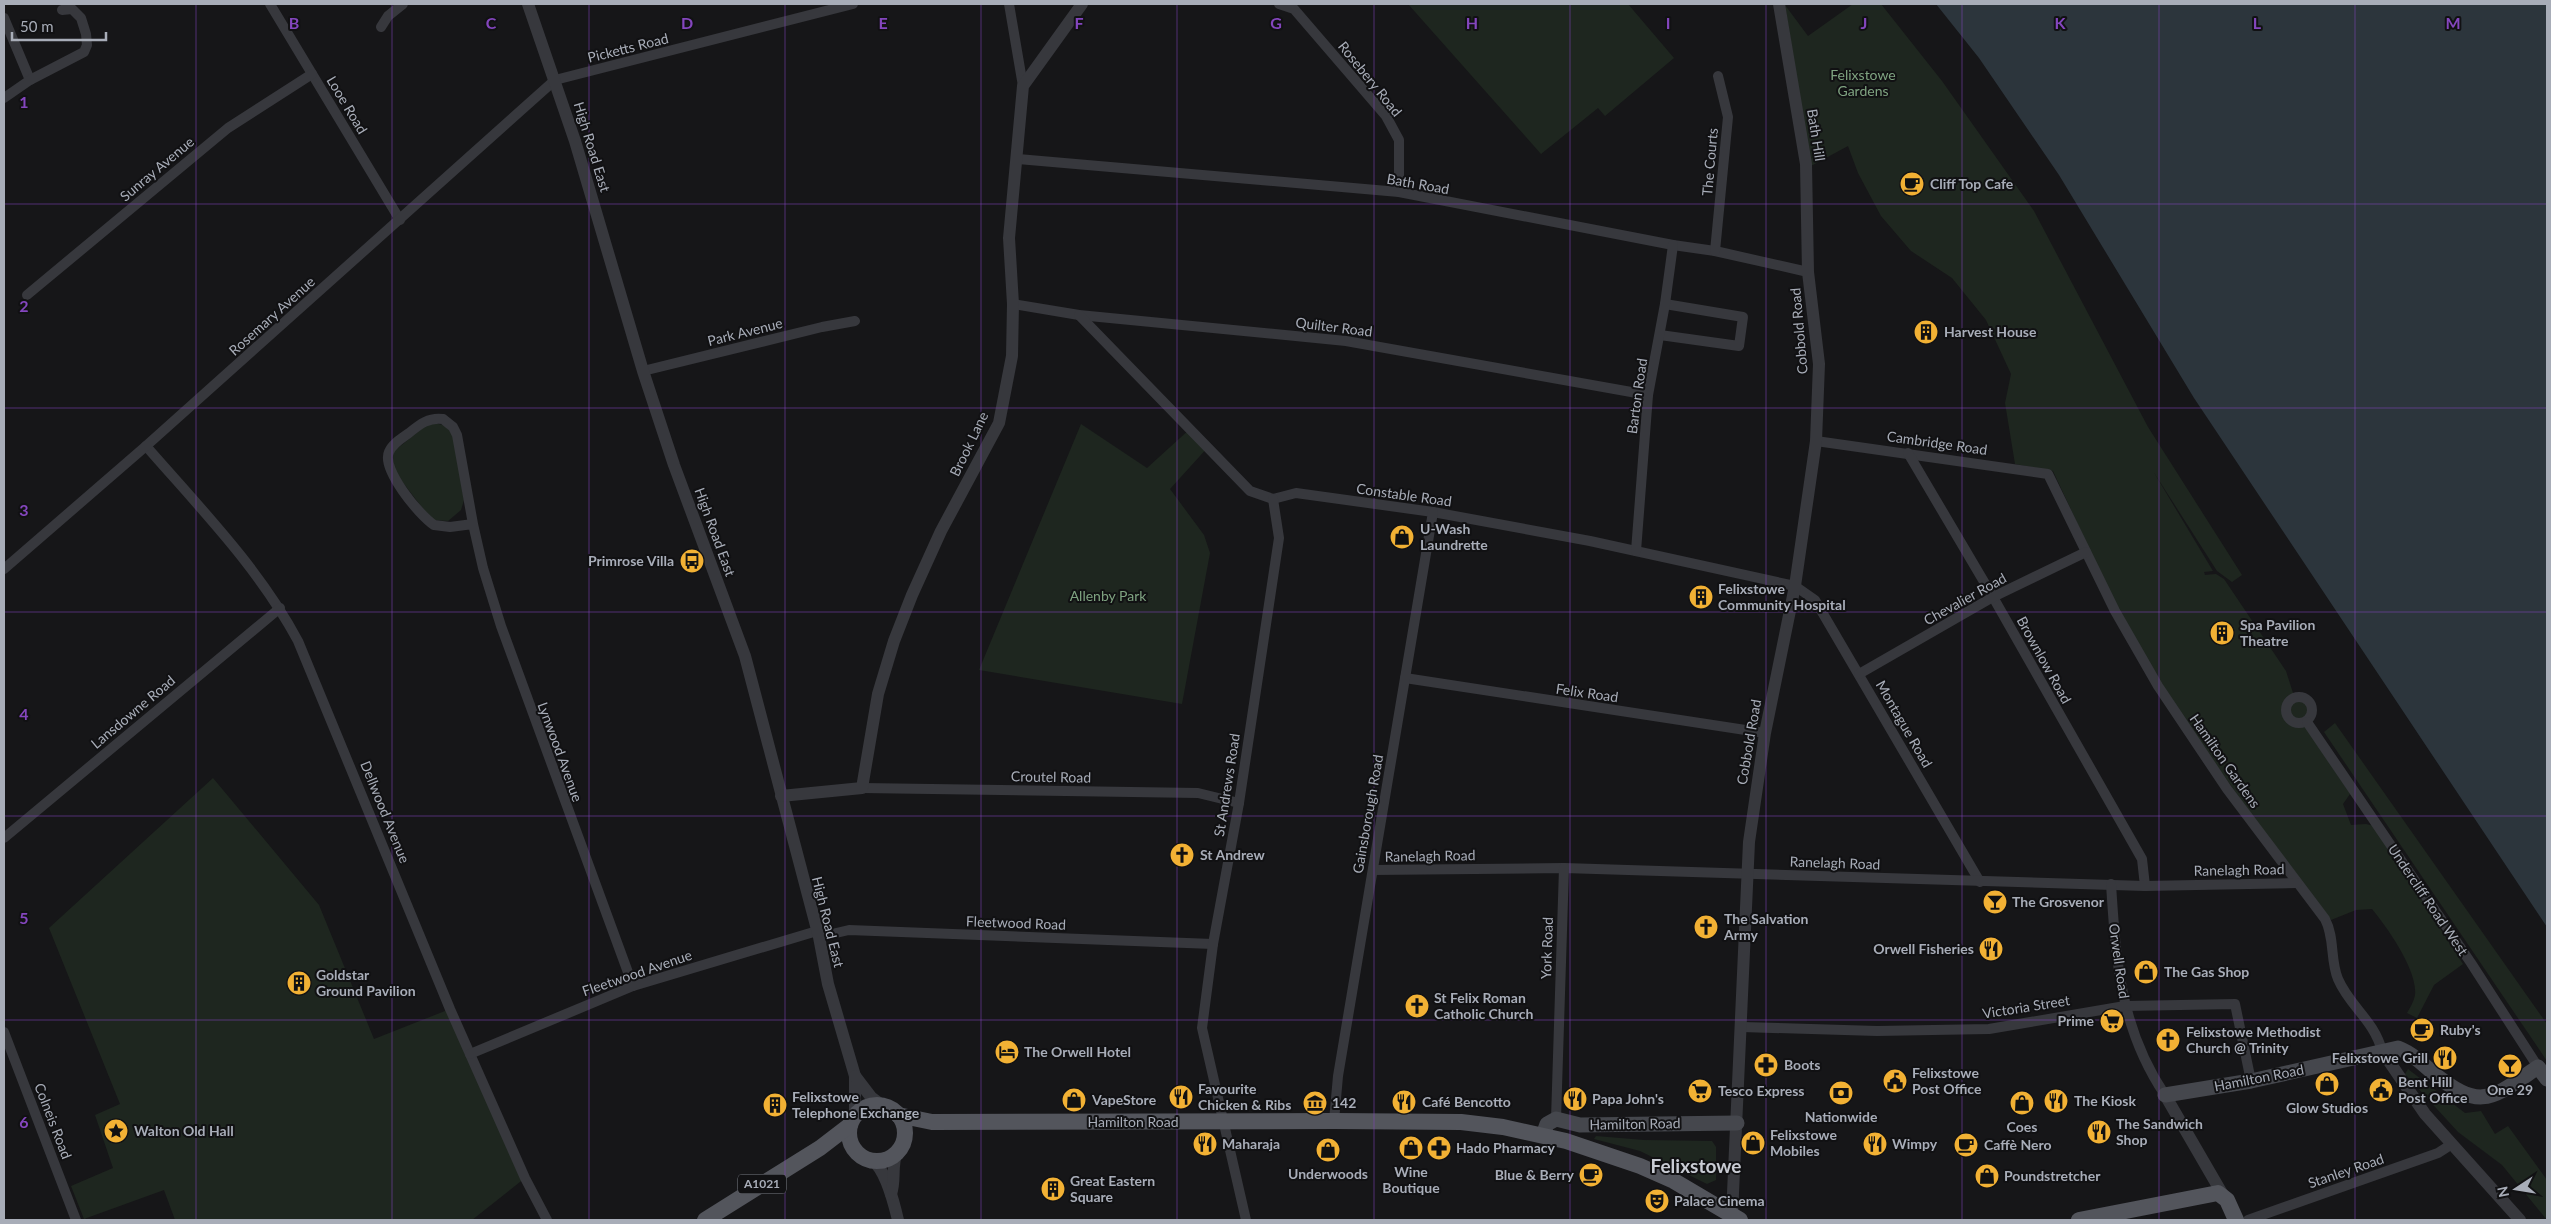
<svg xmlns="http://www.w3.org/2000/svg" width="2551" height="1224" font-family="Lato,sans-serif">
<rect width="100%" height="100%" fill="#161618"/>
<g fill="#1e261f">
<path d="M1408,4h220l46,54 -69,58 -7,-8 -57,46z"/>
<path d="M1853,4h28l61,77 92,130 114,216 94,148 -10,7 -15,-11 -64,-100 60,100 -9,1 1,3 11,-1 8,5 62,92 8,25 -5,3 -4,13 8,11 10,1 46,68 1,2 -7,10 8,21 15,-1 8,2 89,138 -29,21 -17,33 -10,-5c3,-5 7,-12 8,-18 3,-24 -28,-68 -43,-86l-16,1 -25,10 -48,-61 -104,-146 -66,-113 -60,-129 -38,-7 -10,-61 6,-29 -25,-54 -34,-42 -41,-27 -30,-35 -23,-43 -10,-27 -37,20 -26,-161 23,31z"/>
<path d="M434,423l13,3 7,12 10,62 -3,10 -13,11 -14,-1 -6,-5 -34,-44 -2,-18 33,-27z"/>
<path d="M1081,424l66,44 44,-40 18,18 -39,43 34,46 6,18 -28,151 -203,-34z"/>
<circle cx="2299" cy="710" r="12"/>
<path d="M2335,723l212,301v37l-223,-329z"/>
<path d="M213,778l106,127 55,134 76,-30 75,169 -53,42h-297l-11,-30 -80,29 -13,-33 42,-18 -18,-53 25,-11 -71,-176z"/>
<path d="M2408,1069l57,44 16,-2 14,23 13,-8 39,54v40l-45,-55 -44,-33 -53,-58z"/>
<path d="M1596,1136l48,4 68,1 4,6v33l-9,4 -67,-33 -46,-12z"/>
</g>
<path fill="#2c353c" d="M1936,4h611v923l-353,-529 -135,-223 -80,-117z"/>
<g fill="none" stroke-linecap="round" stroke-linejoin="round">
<g stroke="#37383d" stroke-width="10">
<path d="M270,4l130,216"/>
<path d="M1009,4l14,82"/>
<path d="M1279,4l15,5 92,107 13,24v52"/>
<path d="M4,18l26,62"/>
<path d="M381,27l7,-11 15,-12"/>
<path d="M4,98l26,-18 54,-28 3,-7 -1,-11 -5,-16 -9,-9 -10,1"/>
<path d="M1018,159l381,33 274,53 42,6 93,21"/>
<path d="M1715,251l13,-134 -10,-41"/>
<path d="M27,295l201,-167 84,-54"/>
<path d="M1013,304l66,11 267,26 302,54"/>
<path d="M1079,315l171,176 23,8 23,-6 137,19 157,29 205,45 20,14 165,282"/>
<path d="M1660,335l79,11 4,-29 -78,-13"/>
<path d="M643,371l179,-44 33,-6"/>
<path d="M1816,441l232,33 67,137 43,75 69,103 98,130c10,19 5,41 13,60 12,28 36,41 44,72"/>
<path d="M146,446c54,62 113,122 152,195l152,368 75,169 22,42"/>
<path d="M1908,453l85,144 149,262 3,27"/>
<path d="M473,524l-16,-89 -4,-8 -10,-8c-14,-2 -23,5 -34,14 -7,5 -17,11 -20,19 -8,17 30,63 45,73l16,2 23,-3 10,44 18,58 132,360"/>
<path d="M1636,551l12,-156 17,-91 8,-59"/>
<path d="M4,569l142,-123 409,-366 298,-76"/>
<path d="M1859,674l134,-77 93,-45"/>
<path d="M1405,678l360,55"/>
<circle cx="2299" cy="710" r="13"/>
<path d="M2307,722l164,241 67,104"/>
<path d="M862,788l336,5 41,10"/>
<path d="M4,838l276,-230"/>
<path d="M1373,870l191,-2 581,18 152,-3"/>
<path d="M2111,884c5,77 9,144 54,211"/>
<path d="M819,937l30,-7 364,14"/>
<path d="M1742,1027l135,4 112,-2 136,-23 110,-2 16,77"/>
<path d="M4,1032l72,188"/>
<path d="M470,1054l163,-68 184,-55"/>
<path d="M1556,1119l8,-251"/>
<path d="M1334,1121l4,-45 95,-564"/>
<path d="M1246,1220l-44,-192 11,-84 26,-141 40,-265 -6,-39"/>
<path d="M2248,1220l190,-67 14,-9"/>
</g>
<g stroke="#37383d" stroke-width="12">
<path d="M528,4l47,137 68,230 31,94 71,191 74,281 9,47 27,92v40"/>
<path d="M781,796l81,-8 16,-94 16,-53 18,-46 29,-64 58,-108 13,-67 1,-52 -4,-66 14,-152 59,-82"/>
<path d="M2382,1051l43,63 95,106"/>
<path d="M855,1076l16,21 12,9"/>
<path d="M2165,1095l58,100"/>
<path d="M872,1160c14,10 22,43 26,60"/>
<path d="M891,1194c5,-14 0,-28 6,-42"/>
<path d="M1732,1215l17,-373 16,-109 30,-147 21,-145 3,-77 -11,-92 -2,-108 -27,-160"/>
</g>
<g stroke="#45474d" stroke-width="15">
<path d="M2165,1095l86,-14 147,-33c13,5 23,14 34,24 49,40 59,27 106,-5l9,12"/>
<path d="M1543,1135l4,-11 9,-5 24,6 157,-2"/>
</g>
<g stroke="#53555c" stroke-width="16">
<circle cx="877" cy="1133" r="28"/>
<path d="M898,1115l34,7 402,-1 127,1 42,5 63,14 74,25 34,15 66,39"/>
<path d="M705,1220l115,-72 30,-23"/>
<path d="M2079,1220l139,-27 9,7 9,20"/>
</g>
</g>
<path fill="none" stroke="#8446be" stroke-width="1" stroke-opacity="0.55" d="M196,4v1216M392,4v1216M589,4v1216M785,4v1216M981,4v1216M1177,4v1216M1374,4v1216M1570,4v1216M1766,4v1216M1962,4v1216M2159,4v1216M2355,4v1216M4,204h2543M4,408h2543M4,612h2543M4,816h2543M4,1020h2543"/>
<defs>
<symbol id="cafe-disc" viewBox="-11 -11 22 22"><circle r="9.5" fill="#f2b134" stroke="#111113"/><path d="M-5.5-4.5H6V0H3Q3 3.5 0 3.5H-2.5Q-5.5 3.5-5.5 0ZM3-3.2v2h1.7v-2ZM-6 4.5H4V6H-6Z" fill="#111"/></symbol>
<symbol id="building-disc" viewBox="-11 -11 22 22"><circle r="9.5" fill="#f2b134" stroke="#111113"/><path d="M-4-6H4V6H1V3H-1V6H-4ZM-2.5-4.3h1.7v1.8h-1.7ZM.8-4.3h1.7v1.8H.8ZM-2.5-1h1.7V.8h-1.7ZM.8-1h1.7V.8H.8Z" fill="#111"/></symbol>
<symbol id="shop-disc" viewBox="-11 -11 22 22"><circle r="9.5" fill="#f2b134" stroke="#111113"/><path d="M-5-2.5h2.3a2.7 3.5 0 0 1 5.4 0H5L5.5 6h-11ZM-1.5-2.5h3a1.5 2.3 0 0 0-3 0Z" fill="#111"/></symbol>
<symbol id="bus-disc" viewBox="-11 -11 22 22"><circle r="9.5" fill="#f2b134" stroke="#111113"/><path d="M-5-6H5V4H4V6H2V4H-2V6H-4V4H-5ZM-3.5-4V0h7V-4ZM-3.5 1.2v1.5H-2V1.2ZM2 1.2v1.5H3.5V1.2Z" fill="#111"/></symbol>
<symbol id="church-disc" viewBox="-11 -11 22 22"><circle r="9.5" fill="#f2b134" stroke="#111113"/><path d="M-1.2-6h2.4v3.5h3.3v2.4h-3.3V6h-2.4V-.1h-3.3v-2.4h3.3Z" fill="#111"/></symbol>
<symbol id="bar-disc" viewBox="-11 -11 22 22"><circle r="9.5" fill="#f2b134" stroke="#111113"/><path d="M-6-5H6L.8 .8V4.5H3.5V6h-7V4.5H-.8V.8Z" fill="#111"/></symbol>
<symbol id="restaurant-disc" viewBox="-11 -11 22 22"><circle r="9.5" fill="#f2b134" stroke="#111113"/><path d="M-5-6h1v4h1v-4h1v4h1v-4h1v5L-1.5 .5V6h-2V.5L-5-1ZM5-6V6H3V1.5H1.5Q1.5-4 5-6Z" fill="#111"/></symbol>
<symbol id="supermarket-disc" viewBox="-11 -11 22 22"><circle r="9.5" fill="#f2b134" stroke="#111113"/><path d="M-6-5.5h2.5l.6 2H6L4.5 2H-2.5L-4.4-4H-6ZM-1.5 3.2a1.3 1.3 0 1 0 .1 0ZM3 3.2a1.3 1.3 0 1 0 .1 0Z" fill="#111"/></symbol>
<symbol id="hotel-disc" viewBox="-11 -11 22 22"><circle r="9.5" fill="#f2b134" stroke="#111113"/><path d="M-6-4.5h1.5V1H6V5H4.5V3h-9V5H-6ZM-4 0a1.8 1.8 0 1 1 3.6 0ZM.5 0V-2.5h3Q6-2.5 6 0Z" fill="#111"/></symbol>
<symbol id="pharmacy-disc" viewBox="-11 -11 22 22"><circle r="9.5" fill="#f2b134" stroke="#111113"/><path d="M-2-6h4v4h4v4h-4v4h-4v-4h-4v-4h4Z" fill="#111"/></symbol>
<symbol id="civic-disc" viewBox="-11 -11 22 22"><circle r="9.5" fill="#f2b134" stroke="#111113"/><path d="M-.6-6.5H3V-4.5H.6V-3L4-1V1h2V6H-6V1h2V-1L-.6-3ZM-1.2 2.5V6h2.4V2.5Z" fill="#111"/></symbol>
<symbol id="bank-disc" viewBox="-11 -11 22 22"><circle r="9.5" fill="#f2b134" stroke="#111113"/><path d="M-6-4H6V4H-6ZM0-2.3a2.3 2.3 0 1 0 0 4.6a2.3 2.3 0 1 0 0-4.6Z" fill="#111"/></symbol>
<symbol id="museum-disc" viewBox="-11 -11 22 22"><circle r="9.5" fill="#f2b134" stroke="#111113"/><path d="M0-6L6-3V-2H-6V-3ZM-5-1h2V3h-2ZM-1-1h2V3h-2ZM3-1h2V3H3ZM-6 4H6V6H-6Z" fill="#111"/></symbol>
<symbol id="sight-disc" viewBox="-11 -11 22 22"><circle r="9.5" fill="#f2b134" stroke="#111113"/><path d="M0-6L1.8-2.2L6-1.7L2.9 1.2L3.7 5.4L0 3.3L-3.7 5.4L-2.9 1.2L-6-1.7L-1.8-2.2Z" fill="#111"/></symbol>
<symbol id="theatre-disc" viewBox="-11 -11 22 22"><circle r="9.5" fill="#f2b134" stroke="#111113"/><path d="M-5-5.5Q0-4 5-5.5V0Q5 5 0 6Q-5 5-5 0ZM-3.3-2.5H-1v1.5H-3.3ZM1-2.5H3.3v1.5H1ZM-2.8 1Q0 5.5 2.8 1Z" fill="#111"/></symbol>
</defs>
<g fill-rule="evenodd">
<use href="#cafe-disc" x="1898" y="170" width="28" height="28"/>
<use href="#building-disc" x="1912" y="318" width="28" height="28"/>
<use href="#shop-disc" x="1388" y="523" width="28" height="28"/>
<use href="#bus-disc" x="678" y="547" width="28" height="28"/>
<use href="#building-disc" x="1687" y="583" width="28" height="28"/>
<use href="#building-disc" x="2208" y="619" width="28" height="28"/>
<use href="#church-disc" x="1168" y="841" width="28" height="28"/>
<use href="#bar-disc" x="1981" y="888" width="28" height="28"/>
<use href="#church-disc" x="1692" y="913" width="28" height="28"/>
<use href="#restaurant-disc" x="1977" y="935" width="28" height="28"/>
<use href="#shop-disc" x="2132" y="958" width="28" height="28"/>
<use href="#building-disc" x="285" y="969" width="28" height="28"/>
<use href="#church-disc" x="1403" y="992" width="28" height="28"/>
<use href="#supermarket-disc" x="2098" y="1007" width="28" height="28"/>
<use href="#cafe-disc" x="2408" y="1016" width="28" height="28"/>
<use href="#church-disc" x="2154" y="1026" width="28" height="28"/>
<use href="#hotel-disc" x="993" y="1038" width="28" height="28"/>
<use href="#restaurant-disc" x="2431" y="1044" width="28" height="28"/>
<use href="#pharmacy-disc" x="1752" y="1051" width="28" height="28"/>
<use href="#bar-disc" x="2496" y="1052" width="28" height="28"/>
<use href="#civic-disc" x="1881" y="1067" width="28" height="28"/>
<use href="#shop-disc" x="2313" y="1070" width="28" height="28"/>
<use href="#civic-disc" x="2367" y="1076" width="28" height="28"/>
<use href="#supermarket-disc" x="1686" y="1077" width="28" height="28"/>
<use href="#bank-disc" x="1827" y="1079" width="28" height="28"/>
<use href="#restaurant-disc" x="1167" y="1083" width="28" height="28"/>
<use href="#restaurant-disc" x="1561" y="1085" width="28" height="28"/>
<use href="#shop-disc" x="1060" y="1086" width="28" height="28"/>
<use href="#restaurant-disc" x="2042" y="1087" width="28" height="28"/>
<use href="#restaurant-disc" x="1390" y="1088" width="28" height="28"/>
<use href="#museum-disc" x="1301" y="1089" width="28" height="28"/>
<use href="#shop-disc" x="2008" y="1089" width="28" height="28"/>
<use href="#building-disc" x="761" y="1091" width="28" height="28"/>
<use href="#sight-disc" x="102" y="1117" width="28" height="28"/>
<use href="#restaurant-disc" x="2085" y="1118" width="28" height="28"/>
<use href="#shop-disc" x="1739" y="1129" width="28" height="28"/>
<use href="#restaurant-disc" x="1191" y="1130" width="28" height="28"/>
<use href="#restaurant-disc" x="1861" y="1130" width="28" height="28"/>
<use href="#cafe-disc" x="1952" y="1131" width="28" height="28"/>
<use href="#shop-disc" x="1397" y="1134" width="28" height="28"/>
<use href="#pharmacy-disc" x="1425" y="1134" width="28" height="28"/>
<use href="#shop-disc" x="1314" y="1136" width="28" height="28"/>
<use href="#cafe-disc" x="1577" y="1161" width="28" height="28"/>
<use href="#shop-disc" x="1973" y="1162" width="28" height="28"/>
<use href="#building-disc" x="1039" y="1175" width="28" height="28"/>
<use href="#theatre-disc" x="1643" y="1187" width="28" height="28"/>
</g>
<g text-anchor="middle" stroke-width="4" stroke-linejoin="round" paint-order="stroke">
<rect fill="#111113" stroke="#7b7e86" stroke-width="1" x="738" y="1174.5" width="48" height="19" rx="4"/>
<g font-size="12" font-weight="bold" fill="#a8adb8">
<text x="762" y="1188">A1021</text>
</g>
<g font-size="14" fill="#a8adb8" stroke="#111113">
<text transform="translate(628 48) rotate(-14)" y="5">Picketts Road</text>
<text transform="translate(1370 79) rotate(51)" y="5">Rosebery Road</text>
<text transform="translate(347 105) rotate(59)" y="5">Looe Road</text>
<text transform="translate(1816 135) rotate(81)" y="5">Bath Hill</text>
<text transform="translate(592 147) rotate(73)" y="5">High Road East</text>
<text transform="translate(1710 162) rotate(-85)" y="5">The Courts</text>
<text transform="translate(157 169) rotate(-40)" y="5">Sunray Avenue</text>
<text transform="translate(1418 184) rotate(10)" y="5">Bath Road</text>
<text transform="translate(272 316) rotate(-42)" y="5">Rosemary Avenue</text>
<text transform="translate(1334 327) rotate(7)" y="5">Quilter Road</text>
<text transform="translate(1799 331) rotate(-95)" y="5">Cobbold Road</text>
<text transform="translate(745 332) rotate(-14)" y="5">Park Avenue</text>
<text transform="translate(1637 396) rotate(-82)" y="5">Barton Road</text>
<text transform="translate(1937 443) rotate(8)" y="5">Cambridge Road</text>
<text transform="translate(969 444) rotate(-64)" y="5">Brook Lane</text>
<text transform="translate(1404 495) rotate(8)" y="5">Constable Road</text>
<text transform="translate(715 532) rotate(70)" y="5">High Road East</text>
<text transform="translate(1965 599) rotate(-29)" y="5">Chevalier Road</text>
<text transform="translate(2044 660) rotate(61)" y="5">Brownlow Road</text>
<text transform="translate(1587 693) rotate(8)" y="5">Felix Road</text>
<text transform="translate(133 712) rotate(-40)" y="5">Lansdowne Road</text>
<text transform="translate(1904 724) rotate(60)" y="5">Montague Road</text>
<text transform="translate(1749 742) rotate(-80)" y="5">Cobbold Road</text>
<text transform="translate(560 752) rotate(70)" y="5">Lynwood Avenue</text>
<text transform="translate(2225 761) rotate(55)" y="5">Hamilton Gardens</text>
<text transform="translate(1051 777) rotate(1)" y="5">Croutel Road</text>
<text transform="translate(1227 785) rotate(-81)" y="5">St Andrews Road</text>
<text transform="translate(385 812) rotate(68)" y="5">Dellwood Avenue</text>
<text transform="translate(1368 814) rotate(-80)" y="5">Gainsborough Road</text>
<text transform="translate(1430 856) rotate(-1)" y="5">Ranelagh Road</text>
<text transform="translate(1835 863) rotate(2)" y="5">Ranelagh Road</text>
<text transform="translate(2239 870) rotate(-1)" y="5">Ranelagh Road</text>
<text transform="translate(2428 900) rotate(56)" y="5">Undercliff Road West</text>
<text transform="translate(828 922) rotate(76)" y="5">High Road East</text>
<text transform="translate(1016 923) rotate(2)" y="5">Fleetwood Road</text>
<text transform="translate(1547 948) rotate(-88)" y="5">York Road</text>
<text transform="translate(2119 961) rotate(82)" y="5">Orwell Road</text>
<text transform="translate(637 973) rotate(-19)" y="5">Fleetwood Avenue</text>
<text transform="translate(2026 1007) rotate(-9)" y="5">Victoria Street</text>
<text transform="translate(2259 1078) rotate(-11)" y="5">Hamilton Road</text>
<text transform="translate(53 1121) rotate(69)" y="5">Colneis Road</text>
<text x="1133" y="1127">Hamilton Road</text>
<text transform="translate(1635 1124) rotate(-1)" y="5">Hamilton Road</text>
<text transform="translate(2346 1171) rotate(-19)" y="5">Stanley Road</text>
</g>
<g font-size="14" fill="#7fa381" stroke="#111113">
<text x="1863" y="80">Felixstowe<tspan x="1863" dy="16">Gardens</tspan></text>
<text x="1108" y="601">Allenby Park</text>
</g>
<g font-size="14" font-weight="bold" fill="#a8adb8" stroke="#111113" text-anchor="start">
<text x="1930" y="189">Cliff Top Cafe</text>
<text x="1944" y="337">Harvest House</text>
<text x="1420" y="534">U-Wash<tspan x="1420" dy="16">Laundrette</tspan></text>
<text x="674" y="566" text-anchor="end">Primrose Villa</text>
<text x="1718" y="594">Felixstowe<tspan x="1718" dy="16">Community Hospital</tspan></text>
<text x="2240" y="630">Spa Pavilion<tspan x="2240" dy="16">Theatre</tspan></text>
<text x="1200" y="860">St Andrew</text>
<text x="2012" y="907">The Grosvenor</text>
<text x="1724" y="924">The Salvation<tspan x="1724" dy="16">Army</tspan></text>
<text x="1974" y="954" text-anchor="end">Orwell Fisheries</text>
<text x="2164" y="977">The Gas Shop</text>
<text x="316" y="980">Goldstar<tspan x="316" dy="16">Ground Pavilion</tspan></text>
<text x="1434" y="1003">St Felix Roman<tspan x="1434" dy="16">Catholic Church</tspan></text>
<text x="2094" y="1026" text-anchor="end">Prime</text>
<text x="2440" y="1035">Ruby's</text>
<text x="2186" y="1037">Felixstowe Methodist<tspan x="2186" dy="16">Church @ Trinity</tspan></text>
<text x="1024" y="1057">The Orwell Hotel</text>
<text x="2428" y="1063" text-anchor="end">Felixstowe Grill</text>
<text x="1784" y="1070">Boots</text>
<text x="1912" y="1078">Felixstowe<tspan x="1912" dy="16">Post Office</tspan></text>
<text x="2398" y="1087">Bent Hill<tspan x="2398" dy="16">Post Office</tspan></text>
<text x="1198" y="1094">Favourite<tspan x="1198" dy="16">Chicken &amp; Ribs</tspan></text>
<text x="2510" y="1095" text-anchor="middle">One 29</text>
<text x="1718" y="1096">Tesco Express</text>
<text x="792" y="1102">Felixstowe<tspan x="792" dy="16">Telephone Exchange</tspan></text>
<text x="1592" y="1104">Papa John's</text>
<text x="1092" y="1105">VapeStore</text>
<text x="2074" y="1106">The Kiosk</text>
<text x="1422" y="1107">Café Bencotto</text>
<text x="1332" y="1108">142</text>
<text x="2327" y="1113" text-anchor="middle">Glow Studios</text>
<text x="1841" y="1122" text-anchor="middle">Nationwide</text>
<text x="2116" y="1129">The Sandwich<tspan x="2116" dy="16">Shop</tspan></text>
<text x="2022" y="1132" text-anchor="middle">Coes</text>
<text x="134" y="1136">Walton Old Hall</text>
<text x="1770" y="1140">Felixstowe<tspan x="1770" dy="16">Mobiles</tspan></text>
<text x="1222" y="1149">Maharaja</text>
<text x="1892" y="1149">Wimpy</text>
<text x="1984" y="1150">Caffè Nero</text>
<text x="1456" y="1153">Hado Pharmacy</text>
<text x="1411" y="1177" text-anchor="middle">Wine<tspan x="1411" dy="16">Boutique</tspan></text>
<text x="1328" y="1179" text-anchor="middle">Underwoods</text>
<text x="1574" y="1180" text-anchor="end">Blue &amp; Berry</text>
<text x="2004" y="1181">Poundstretcher</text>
<text x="1070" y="1186">Great Eastern<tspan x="1070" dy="16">Square</tspan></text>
<text x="1674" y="1206">Palace Cinema</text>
</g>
<g font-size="19" font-weight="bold" fill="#c9ccd4" stroke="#111113">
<text x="1696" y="1173">Felixstowe</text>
</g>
</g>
<g font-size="16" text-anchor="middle" font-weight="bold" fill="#8446be" stroke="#111113" stroke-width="4" stroke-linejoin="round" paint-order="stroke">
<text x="294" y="29">B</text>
<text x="491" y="29">C</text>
<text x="687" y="29">D</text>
<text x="883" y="29">E</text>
<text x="1079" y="29">F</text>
<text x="1276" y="29">G</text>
<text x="1472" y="29">H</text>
<text x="1668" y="29">I</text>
<text x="1864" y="29">J</text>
<text x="2060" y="29">K</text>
<text x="2257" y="29">L</text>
<text x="2453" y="29">M</text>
<text x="24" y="108">1</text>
<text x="24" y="312">2</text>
<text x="24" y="516">3</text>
<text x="24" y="720">4</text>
<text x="24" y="924">5</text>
<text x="24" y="1128">6</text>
</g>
<rect width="2551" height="1224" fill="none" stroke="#a8adb8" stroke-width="10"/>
<g transform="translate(2516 1189) rotate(258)" stroke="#111113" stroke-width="4" paint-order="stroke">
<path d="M0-4L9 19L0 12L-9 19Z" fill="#a8adb8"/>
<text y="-8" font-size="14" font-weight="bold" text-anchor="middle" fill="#a8adb8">N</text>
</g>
<path d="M12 32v8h94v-8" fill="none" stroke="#a8adb8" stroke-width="2.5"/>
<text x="20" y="32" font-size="15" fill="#a8adb8" stroke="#111113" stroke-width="4" paint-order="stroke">50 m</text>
</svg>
